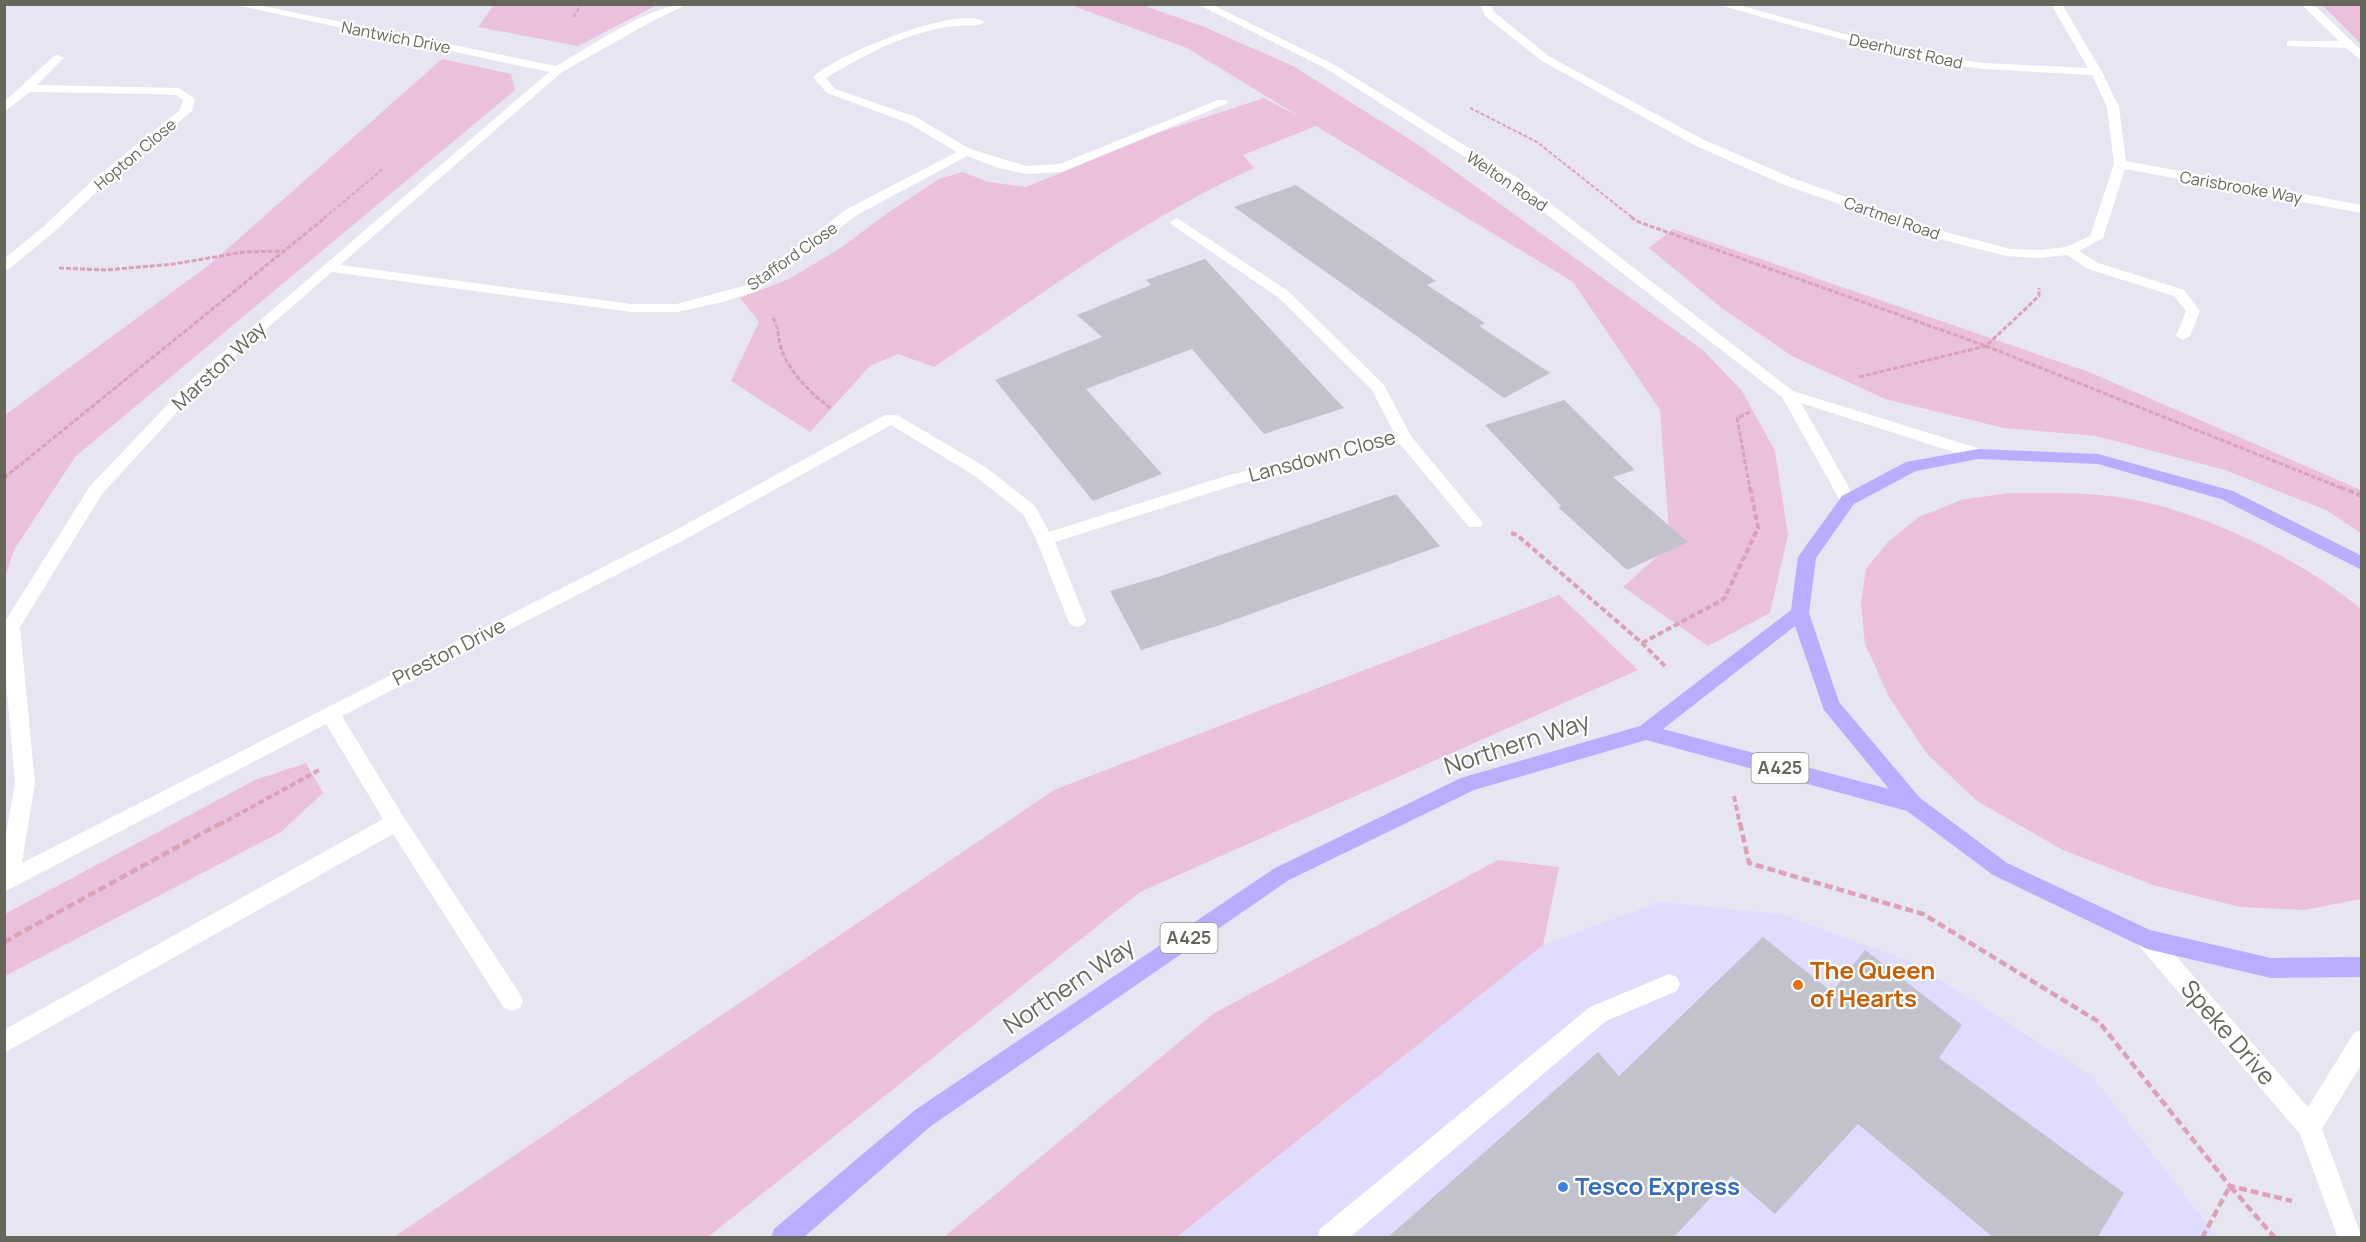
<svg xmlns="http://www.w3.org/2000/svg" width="2366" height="1242" font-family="Manrope,sans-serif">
<rect width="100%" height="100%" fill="#e7e5f1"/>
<path fill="#dfdcff" d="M1660,902l120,12 132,48 181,115 124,160 -1040,1 366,-293z"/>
<g fill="#eac0dc">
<path d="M494,5v-1l163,1 -79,41 -100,-19z"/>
<path d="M1071,5h71l60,21 91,40 124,78 287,207 38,40 33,60 13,84 -18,78 -62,33 -85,-59 47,-42 -10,-135 -87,-128 -257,-156 -73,29 11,13c-114,52 -216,129 -320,199l-36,-13 -28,12 -60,66 -79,-51 28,-59 -19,-24 49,-19 50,-30 50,-37 50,-33 24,-7 25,10 38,5 132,-54 106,-35 38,20 -115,-70z"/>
<path d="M2322,5h39v39z"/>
<path d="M442,59l69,15 4,16 -440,367 -61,93 -9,27v-162l204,-150z"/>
<path d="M1673,229l416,143 272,118v43l-35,-23 -101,-40 -129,-34 -92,-8 -119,-29 -93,-43 -69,-47 -74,-61z"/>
<path d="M2009,493c33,0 67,-1 101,3 81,9 189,61 251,113v290l-57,11 -64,-3 -87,-22 -90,-35 -86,-49 -50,-47 -38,-57 -24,-53 -4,-41 5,-34 22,-27 31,-25 42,-17z"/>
<path d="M1559,595l79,75 -498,222 -432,345h-314l660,-447z"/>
<path d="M306,763l17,30 -42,39 -276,144v-62l250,-134z"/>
<path d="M1498,860l61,7 -16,78 -366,292h-233l269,-223z"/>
</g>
<g fill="#c2c2cc">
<path d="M1296,185l140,96 -9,4 58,38 -6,3 71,47 -46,25 -270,-191z"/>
<path d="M1205,259l139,149 -80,26 -72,-85 -106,40 76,85 -69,27 -98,-121 107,-43 -25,-22 74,-30 -5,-5z"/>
<path d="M1564,400l71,70 -22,7 75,65 -61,28 -69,-63 3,-1 -76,-81z"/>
<path d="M1396,494l44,52 -220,79 -79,25 -31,-59 51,-15z"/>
<path d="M1763,937l69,55 33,-42 97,75 -23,33 185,135 -27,45h-103l-136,-114 -83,90 -44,-38 -58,62h-286l211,-186 21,24z"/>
</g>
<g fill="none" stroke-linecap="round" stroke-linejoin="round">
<g stroke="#dba1b8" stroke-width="2" stroke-dasharray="4 2" stroke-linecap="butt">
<path d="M574,17l7,-13"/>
<path d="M1470,108l67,34 96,76"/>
<path d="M324,218l59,-49"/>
</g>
<g stroke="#dba1b8" stroke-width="3" stroke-dasharray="5 2" stroke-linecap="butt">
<path d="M1631,217l5,4 350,125 358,143"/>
<path d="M59,268l47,2 68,-6 70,-12 41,-1"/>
<path d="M773,318c6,10 5,22 9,33 9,23 30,44 50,58"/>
<path d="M1859,377l127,-31 53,-50v-8"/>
<path d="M1750,412l-13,6 13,71"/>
<path d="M4,478l322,-261"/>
</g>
<g stroke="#dba1b8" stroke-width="4" stroke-dasharray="6 3" stroke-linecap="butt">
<path d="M2340,487l22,9"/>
<path d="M1511,533l6,2 125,108 24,24"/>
<path d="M1642,643l82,-44 34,-71 -8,-41"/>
<path d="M1734,796l6,29"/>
<path d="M219,825l100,-55"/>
</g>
<g stroke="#dba1b8" stroke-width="4.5" stroke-dasharray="8 4" stroke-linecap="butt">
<path d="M1740,823l9,40 174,51 176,108 131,164 62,15"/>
<path d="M4,942l217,-119"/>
<path d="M2202,1238l28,-52 45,52"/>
</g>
<g fill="#fff" fill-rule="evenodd">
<path d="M230,4h23l303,62c34,-19 95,-62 132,-62l-39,19 -87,49 -222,193 291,39h46l70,-19 100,-76 110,-57 -49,-29 -81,-30 -14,-16c20,-21 148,-74 171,-55l-5,3c-12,1 -25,0 -37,3 -41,7 -81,29 -116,50l9,11 81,28 54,32 56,17 34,-2 158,-64h8l2,3 -166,69 -36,2 -27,-6 -32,-12 -110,59 -100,76 -34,11 -46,10h-46l-299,-40 -130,113 -100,109 -82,133 15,156 -13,80 650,-331 213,-117h12l90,53 48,38 14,26 180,-57 166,-40 -23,-45 -94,-93 -106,-72 -2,-3 7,-4 111,73 96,94 27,51 72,87 -2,4h-12l-69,-83 -162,40 -183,58 31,78 -3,5 -6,2 -6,-2 -3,-5 -32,-81 -13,-25 -48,-38 -84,-51 -207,115 -342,176 61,100 117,178 3,7 -3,7 -8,3 -8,-3 -111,-174 -389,219v-23l379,-211 -57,-95 -322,168v-47l11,-62 -11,-126v-34l86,-137 102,-107 357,-307z"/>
<path d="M1197,4h14l122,60 186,115 274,212 191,59 2,4 -2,4h-12l-171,-55 55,97 -2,4h-12l-60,-107 -273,-212 -184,-117z"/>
<path d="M1480,4h11l3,8 56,45 152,82 90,39 157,55 62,16 29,1 26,-3 24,-11 24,-72 -7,-57 -15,-32 -109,-6 -73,-11 -195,-54h19l177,48 72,11 105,5 -37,-64h11l40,68 17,35 7,54 236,44v8l-237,-44 -22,69 -24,13 19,12 86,27 16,21 -10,25 -7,4 -7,-4 10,-25 -12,-15 -86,-27 -21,-14 -27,3 -34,-2 -67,-17 -157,-55 -88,-39 -152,-84 -57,-45z"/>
<path d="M2301,4h12l49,47v10l-16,-13 -59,-2v-4l4,-1h48z"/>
<path d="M58,55l6,3 -27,27 142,3 16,11 -3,12 -88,74 -50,47 -45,37 -5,1v-11l40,-33 50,-47 86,-69 3,-10 -7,-5 -22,-1 -124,-2 -26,20v-10l50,-46z"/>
<path d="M2147,929l8,3 153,175 46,-74 8,-3v33l-40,66 40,109h-24l-38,-104 -161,-188 -3,-7 3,-7z"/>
<path d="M1669,974l8,3 3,7 -3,7 -71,30 -257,217h-32l3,-9 270,-222z"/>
</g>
<path fill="#baacff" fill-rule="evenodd" d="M1978,449l120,5 135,37 129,65v14l-141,-71 -123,-35 -120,-5 -62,12 -62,33 -38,54 -7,55 30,89 81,96 87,65 143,67 121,28 91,-1v20l-91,1 -124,-29 -154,-74 -86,-64 -261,-71 -172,50 -185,90 -358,246 -128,112h-32l3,-9 141,-119 360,-242 186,-90 179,-52 151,-116 7,-53 44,-61 64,-34zM1795,626l29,84 65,79 -226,-60z"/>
</g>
<circle fill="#e8710a" stroke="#fff" stroke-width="2" cx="1798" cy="985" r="6"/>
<circle fill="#3f7fe0" stroke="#fff" stroke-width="2" cx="1563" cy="1187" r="6"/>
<g text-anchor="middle" stroke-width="4.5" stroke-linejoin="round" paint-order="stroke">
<g font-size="16" fill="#67665d" stroke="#fff">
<text transform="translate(396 37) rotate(11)" y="6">Nantwich Drive</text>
<text transform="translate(1906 51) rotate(12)" y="6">Deerhurst Road</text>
<text transform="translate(135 154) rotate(-40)" y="6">Hopton Close</text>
<text transform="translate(1507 181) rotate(34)" y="6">Welton Road</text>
<text transform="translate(2241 187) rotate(10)" y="6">Carisbrooke Way</text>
<text transform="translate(1892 218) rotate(19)" y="6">Cartmel Road</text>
<text transform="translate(792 256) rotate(-35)" y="6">Stafford Close</text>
</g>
<g fill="#fff" stroke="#95948e" stroke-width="1.5">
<rect x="1751.5" y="753" width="57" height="30" rx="4.5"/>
<rect x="1160.5" y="923" width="57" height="30" rx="4.5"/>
</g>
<g font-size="18" font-weight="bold" fill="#67665d">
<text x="1780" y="774">A425</text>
<text x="1189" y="944">A425</text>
</g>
<g font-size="20" fill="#67665d" stroke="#fff">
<text transform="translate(219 366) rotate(-43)" y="7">Marston Way</text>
<text transform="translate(1322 456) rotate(-15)" y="7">Lansdown Close</text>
<text transform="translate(449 652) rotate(-27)" y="7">Preston Drive</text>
</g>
<g font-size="24" fill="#67665d" stroke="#fff">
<text transform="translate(1517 744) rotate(-18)" y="8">Northern Way</text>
<text transform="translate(1069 986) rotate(-34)" y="8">Northern Way</text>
<text transform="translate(2228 1033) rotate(49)" y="8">Speke Drive</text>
</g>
<g font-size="24" font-weight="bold" fill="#c56008" stroke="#fff" text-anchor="start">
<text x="1810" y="979">The Queen<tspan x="1810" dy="28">of Hearts</tspan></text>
</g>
<g font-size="24" font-weight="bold" fill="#366cbe" stroke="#fff" text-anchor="start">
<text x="1575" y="1195">Tesco Express</text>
</g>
</g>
<rect width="2366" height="1242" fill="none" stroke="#67665d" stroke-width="12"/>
</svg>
